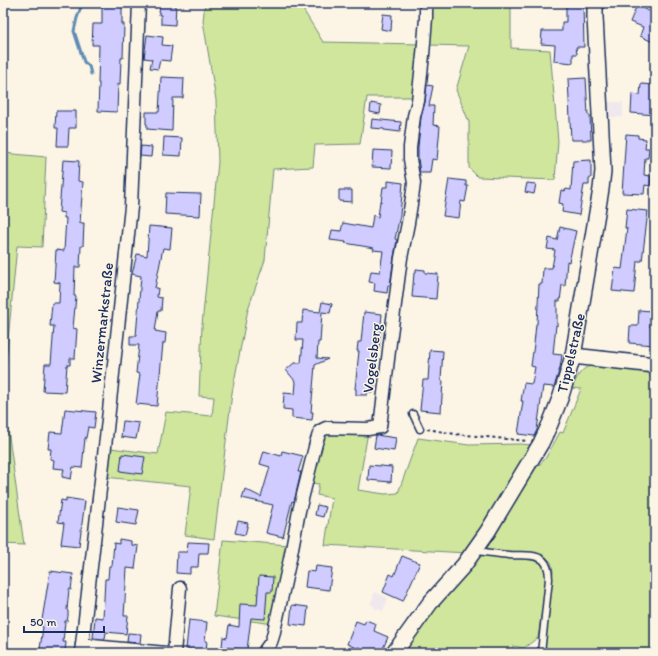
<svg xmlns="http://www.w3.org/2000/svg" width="658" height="656" font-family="Itim,sans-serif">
<rect width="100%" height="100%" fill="#fcf5e5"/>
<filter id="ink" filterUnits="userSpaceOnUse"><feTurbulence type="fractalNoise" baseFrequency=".025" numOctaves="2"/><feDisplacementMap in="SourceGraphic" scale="8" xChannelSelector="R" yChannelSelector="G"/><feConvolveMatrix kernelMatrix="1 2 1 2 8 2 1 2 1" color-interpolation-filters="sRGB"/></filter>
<g filter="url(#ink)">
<g fill="#efe9ed">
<rect x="608" y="102" width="15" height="15"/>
<path d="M375,592l13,6 -5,13 -9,-3v-2l-4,-2z"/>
</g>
<g fill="#cfe69c" stroke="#758a7d">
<path d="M205,3h94l24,39 98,2 -6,53h-48l-7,47 -45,1 -2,22 -40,2 -8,91 -17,49 -16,84 -18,146 -29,-4 6,-49 -86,-9 5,-29 48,6 8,-42 46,4 2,-19 -15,-1 3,-71 16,-163 -2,-62 -13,-79z"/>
<path d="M428,3h83v45l39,2 8,91 -3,39 -77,-3 -9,-9v-46l-13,-32 13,-44 -42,-1z"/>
<path d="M3,153l43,4 -4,90 -25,-1 -14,147 21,152 -21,-1z"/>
<path d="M590,366l24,2 35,5 6,17v263h-113l11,-82 -2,-9 -5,-5 -10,-3 -55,-5 44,-70 20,-20 15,-27 3,1 18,-44 -9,-1c4,-9 8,-19 18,-22z"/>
<path d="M368,432l-10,58 27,4 13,-1 20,-55 51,7 51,-1 12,1 -65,108 -142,-8 7,-47 -15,-3 2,-11 -9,-1 6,-30 10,-20z"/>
<path d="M223,540l66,5 -15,79 -60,-8z"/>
<path d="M482,555l52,3 7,3 4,6 1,5v10l-8,56 -2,1 -12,9 -11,-2 -2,7h-112l77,-96z"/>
</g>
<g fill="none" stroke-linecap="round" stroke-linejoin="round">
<path stroke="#5f8bb3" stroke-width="3" d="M81,3v4l-4,11 -3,13 10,31 5,4 2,8"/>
</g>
<g fill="#d0ccff" stroke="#1b2f5e">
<path d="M102,3h20v21h2l-1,34h-2l-1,26h-2l-1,28 -19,-1 1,-28h-1l1,-38h-7l1,-21h9z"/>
<path d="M160,3h16l-1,22 -14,-1v-9h-2z"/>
<path d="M566,3h17l1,44h-8l1,7h-4v9l-19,-2 1,-16 -14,-1 1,-13h20v-9h4z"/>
<path d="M637,5l18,9v29l-15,-7 3,-9 -13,-5z"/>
<path d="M383,14l9,1 -1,16 -10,-2z"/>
<path d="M147,35l16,2 -1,8 10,1 -2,15 -10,-1 -2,9 -8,-1 2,-9 -8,-1z"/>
<path d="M161,77l23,1 -1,20h-10l-1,33 -25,-2v-5h-1v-12h13z"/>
<path d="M586,78l2,37h2l1,25h-20l-3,-61z"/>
<path d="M641,84l14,1v30l-24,-2 1,-19 8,1z"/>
<path d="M427,85l6,1 -4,20h5l-1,19 7,1 -3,34 -5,-1 -2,14h-10l-2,-15v-11l3,-30 4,-15z"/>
<path d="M371,103l10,2 -1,9 -10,-2z"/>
<path d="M56,111h20v17h-7l-1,18h-11l1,-18h-3z"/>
<path d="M372,119l29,3 -1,10 -16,-2v-1l-13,-1z"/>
<path d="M626,134l12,1v3l8,1 -1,9h4l-1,10h-3l-1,17 7,1 -1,10 -5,-1 -1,9 -22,-1z"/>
<path d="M164,137l18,1 -1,18 -18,-1z"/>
<path d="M141,146l11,1 -1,10 -11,-1z"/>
<path d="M373,150l19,1 -1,17 -19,-1z"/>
<path d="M63,160l16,1 -1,20 5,1 -3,41h4l-1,23h-2l-1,21h-5l-1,29h2l-3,32 4,1 -2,29h-5v7h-3l-2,27 -22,-1 2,-27h6l3,-38h-4l2,-23h7l1,-20 -6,-1 2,-32 8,1 2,-33h-2v-5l-5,-1z"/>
<path d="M591,160v18l-2,1v6h-5l-5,30 -17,-3 1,-8 -4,-1 2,-13 4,1 1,-2 5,1 2,-29z"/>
<path d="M449,179l17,2v5h2l-3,16 -4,-1 -2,17 -16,-2z"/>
<path d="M388,181l15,2 -3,32 -5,24 2,1 -3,17 -4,29 -2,-1 -1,8 -13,-2 1,-8 -6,-1 2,-11 9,1 3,-21 -10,-1 1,-2 -29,-5 1,-1 -16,-2 2,-10 9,1 2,-8 28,5 2,-13 5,2 2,-16 1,1 2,-15h5z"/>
<path d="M527,183l9,1 -2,10 -9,-2z"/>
<path d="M339,190h13v12l-13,-1z"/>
<path d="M166,193l35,1 -1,22 -35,-2z"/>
<path d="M627,209l21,2 -6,50h-5l-3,32 -22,-2 3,-23 7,1 5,-41h-2z"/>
<path d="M149,226l23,2 -2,21 -7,-1 -8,40h3l-1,9 5,1 -1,13h-3l-3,20 11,2 -1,10h-2l-6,63 -21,-2 4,-30 -4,-1 3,-28h-9v-9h6l5,-60 -9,-2 5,-20 10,2z"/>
<path d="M560,227l16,4 -7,31 -2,-1 -2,25 -3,-1 -2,16h-3v25l-1,-1 -3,29 9,1 -2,13 -6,19 -11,-1 -6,44 -3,6 -16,-2 5,-33h-2l3,-18 8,1 3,-17 -4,-1 3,-22 2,-20h1l2,-40h3l1,-16h9l3,-18 -8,-1 2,-11 8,2z"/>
<path d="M416,269l9,1v3l13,1 -2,25 -24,-2 2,-24h2z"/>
<path d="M322,302l10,2 -2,9 -8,-1 -2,30h-2l-1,16 11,1 -13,6 -4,47h2l-1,8 -20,-2v-8l-9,-1 1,-16 11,1 1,-12 -10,-12 8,-7h7l2,-23h-7l1,-17h5l1,-13 17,2z"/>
<path d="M639,310l12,1 -1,16h5v18l-26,-2 1,-17h8z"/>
<path d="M364,312l18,2 -3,34h-3l-2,29h1l-1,15h-7v3h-11v-6h-1l4,-38h-2l1,-9h3z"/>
<path d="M430,350l13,1 -2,29 2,1 -2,31 -21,-2 3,-30h5z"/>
<path d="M65,409l31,3 -2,16 -6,-1 -2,11h-1l-3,30 -9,-1 -2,12 -9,-2 2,-8 -11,-1 1,-8 -4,-1 1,-10h-3l2,-17 12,1z"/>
<path d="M123,421l16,2 -3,16 -15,-2z"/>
<path d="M376,435l20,3 -2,13 -20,-3z"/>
<path d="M264,451l17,5 1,-5 21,5 -5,16h3l-7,30 -2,-1 -9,36 -17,-4 7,-28 -31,-7 3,-9 16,8 9,-30 -10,-3z"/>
<path d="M122,454l23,3 -3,17 -22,-3z"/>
<path d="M369,465l23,2 -1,15 -23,-2z"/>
<path d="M66,498l19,3 -6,45 -18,-2 3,-21 -6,-1 3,-22 5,1z"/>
<path d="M317,505l9,2 -3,10 -8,-2z"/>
<path d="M118,507l21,3 -3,15 -20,-3z"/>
<path d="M238,521l10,2 -3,12 -10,-2z"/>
<path d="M119,539l12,2v4l7,1 -3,23 -8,-1 -3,48h4l-2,18 -20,-2 -1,7 -12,-1 2,-21 8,1 2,-39h3l1,-13h3l2,-23 5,1z"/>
<path d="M188,542l21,1 -1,10h-9l-1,14h-8v7l-14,-1 1,-21h10z"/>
<path d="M402,556l18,7 -17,38 -20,-9 7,-18 4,2z"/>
<path d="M316,566l16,2 -3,22 -24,-3 2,-16 8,1z"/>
<path d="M50,571l23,3 -2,16 -2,-1 -2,21 1,1v5l-1,5h-2l-2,21h3l-1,11h-19v-3l-6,-1 3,-22 -2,-1z"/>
<path d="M259,576l14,1 -1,15h-5l-2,27 -14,-1 -4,32 -25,-3 1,-10 4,1 2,-13 10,2 1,-23 17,1z"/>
<path d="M292,605l16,2 -2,19 -16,-2z"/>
<path d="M189,620l18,2 -2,19h2l-1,10 -20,-2z"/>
<path d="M366,620l10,4 -2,7 14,6 -7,16h-9l-14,-6v2l-11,-5 9,-23 8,3z"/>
<path d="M128,633l13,1 -1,9 -13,-1z"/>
</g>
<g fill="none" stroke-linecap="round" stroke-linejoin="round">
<defs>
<g id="service">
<path d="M413,414l7,15"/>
<path d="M475,551c12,1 23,3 34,4 10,1 25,-2 34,5 5,5 6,12 6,19l-8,74"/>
</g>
<g id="minor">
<path d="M82,645l84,8"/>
<path d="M81,653l26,-224 24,-222 8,-204"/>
<path d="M174,653l6,-65"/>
<path d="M263,653l8,-11 2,-6 17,-77 9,-48 17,-68 4,-12 6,-3 42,1 12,-2 10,-85 11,-84 7,-35 5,-32 1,-8 -4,-24v-12l4,-31 4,-15 5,-46 3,-37v-15"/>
</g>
<g id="tertiary">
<path d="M573,356l82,9"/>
<path d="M394,653l36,-50 34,-38 24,-34 53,-88 9,-19 11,-28 12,-40 28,-167 2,-18 -8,-154v-14"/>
</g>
</defs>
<use href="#service" stroke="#1b2f5e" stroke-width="9"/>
<use href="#minor" stroke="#1b2f5e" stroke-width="15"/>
<use href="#tertiary" stroke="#1b2f5e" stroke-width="18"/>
<path stroke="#1b2f5e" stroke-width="2" stroke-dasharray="3 3" stroke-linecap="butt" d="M427,429l28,5 73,7"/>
<use href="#service" stroke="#fcf5e5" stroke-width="6"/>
<use href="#minor" stroke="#fcf5e5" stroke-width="12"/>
<use href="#tertiary" stroke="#fcf5e5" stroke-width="15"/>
</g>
</g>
<g text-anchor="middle" stroke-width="3" stroke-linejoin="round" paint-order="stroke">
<g font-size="15" fill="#1b2f5e" stroke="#fcf5e5">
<text transform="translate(102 323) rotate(-84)" y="5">Winzermarkstraße</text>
<text transform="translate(571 353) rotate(-77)" y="5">Tippelstraße</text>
<text transform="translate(372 358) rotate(-83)" y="5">Vogelsberg</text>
</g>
</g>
<rect width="658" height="656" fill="none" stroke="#fcf5e5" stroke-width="16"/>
<rect x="8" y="8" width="642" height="640" fill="none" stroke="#1b2f5e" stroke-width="1.5" filter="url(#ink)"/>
<path d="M24 626v6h80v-6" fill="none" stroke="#1b2f5e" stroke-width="2"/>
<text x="30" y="626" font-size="12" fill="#1b2f5e" stroke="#fcf5e5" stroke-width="3" paint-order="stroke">50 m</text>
</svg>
